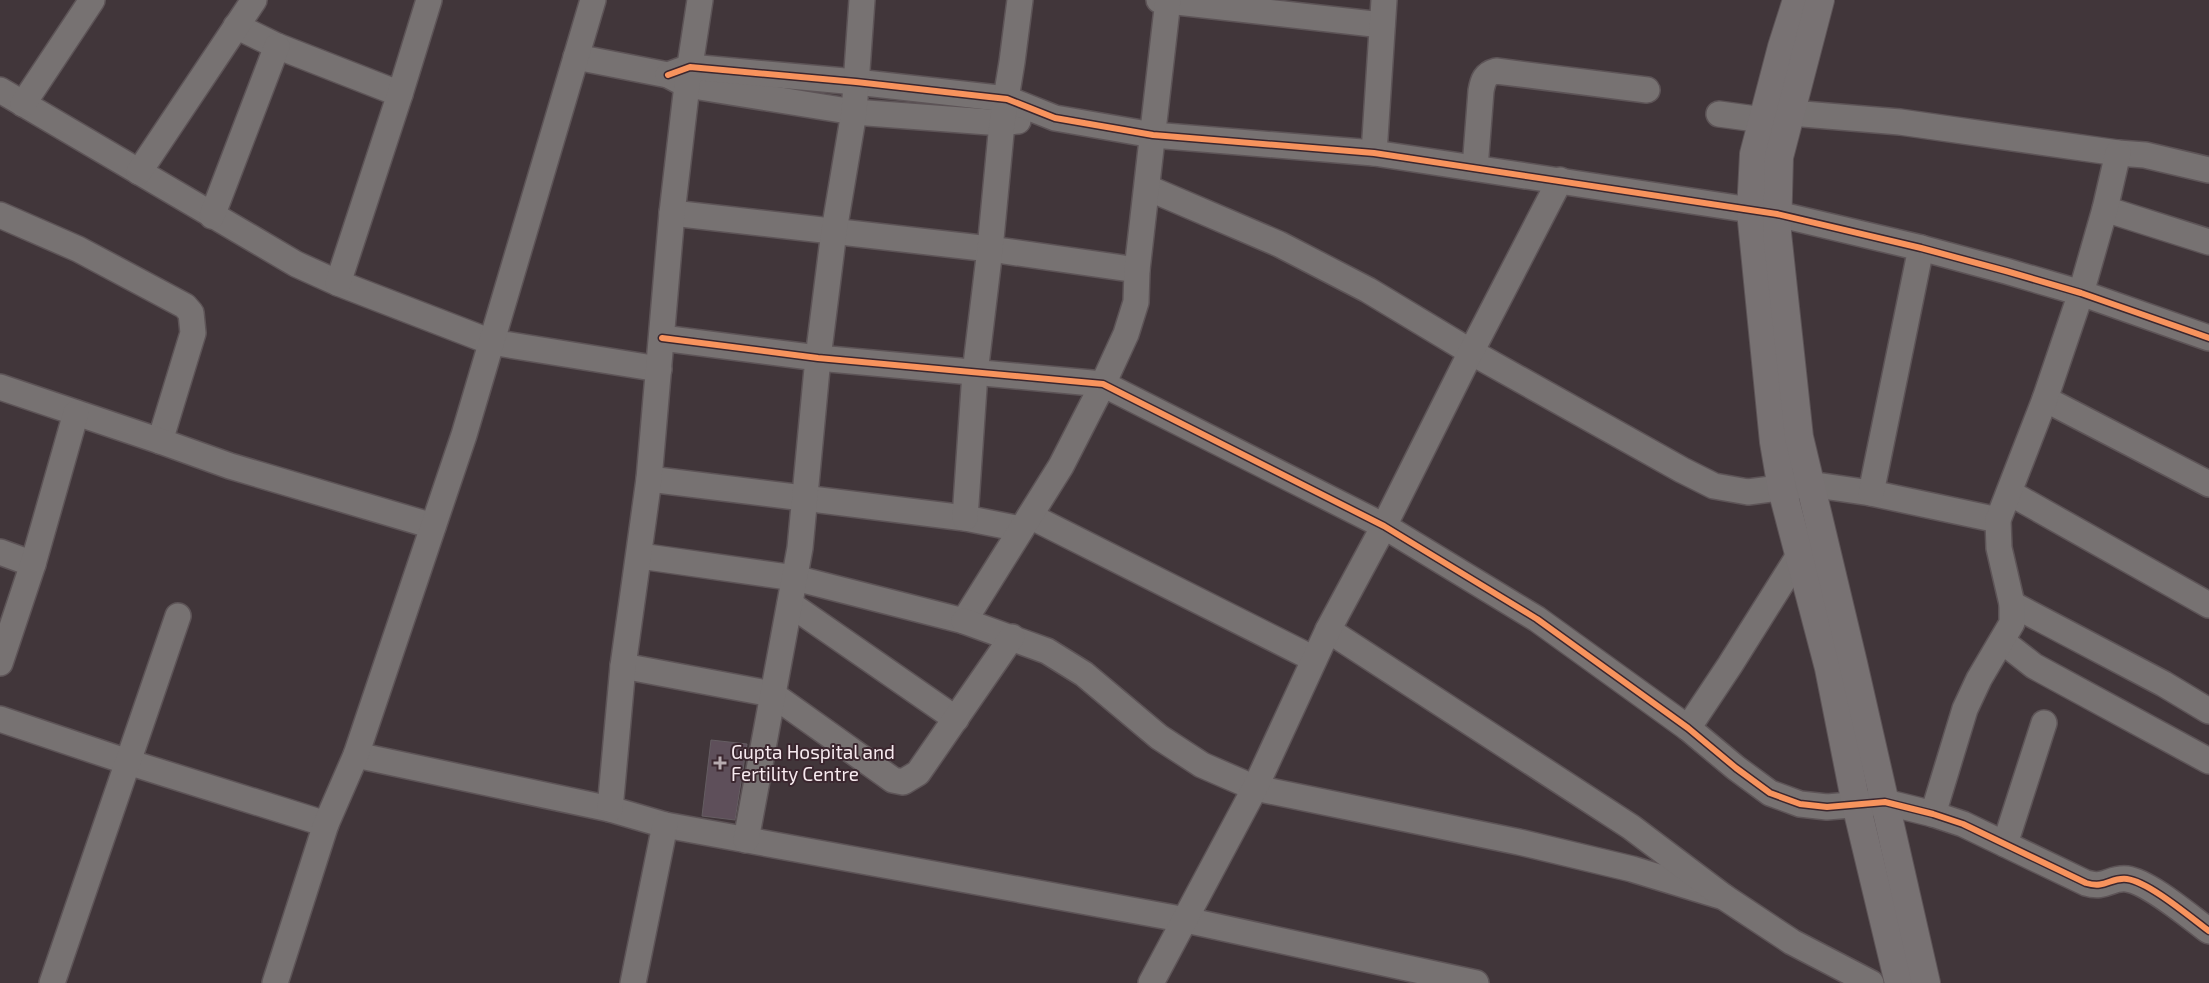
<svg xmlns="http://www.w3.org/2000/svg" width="2209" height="983" font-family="'Exo 2',sans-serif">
<rect width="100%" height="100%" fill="#41363a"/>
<path fill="#5e4f5a" stroke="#655d62" d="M711,740l36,4 -12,76 -33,-4z"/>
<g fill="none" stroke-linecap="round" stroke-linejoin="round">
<defs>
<g id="minor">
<path d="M1159,0l223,25"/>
<path d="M236,26l41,20 123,48"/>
<path d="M576,57l92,18 19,10 167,27 148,11 16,-2"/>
<path d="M668,75l22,-8 166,15 151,17 48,19 98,17 221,18 403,61 144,34 85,23 75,22 128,45"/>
<path d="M0,90l296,174 42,19 153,59 168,27"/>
<path d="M23,104l69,-104"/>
<path d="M1791,113l109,9 218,31 27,2 64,15"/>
<path d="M1719,114l44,6"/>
<path d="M1374,153l10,-153"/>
<path d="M1475,168l6,-77c2,-11 4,-17 15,-20l151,19"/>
<path d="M139,172l115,-172"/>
<path d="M1148,188l131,56 89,46 103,62 211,118 32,16 34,6 61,-8 62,9 127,27"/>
<path d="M2105,209l104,33"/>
<path d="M672,213l318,36 147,21"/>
<path d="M0,215l78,34 107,57 6,7 2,20 -33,108"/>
<path d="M212,216l65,-170"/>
<path d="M338,283l62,-189 29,-94"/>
<path d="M662,338l156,20 285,26 281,142 153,93 151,109 48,40 34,25 30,11 27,3 58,-5 48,12 30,10 123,59c20,6 24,-6 41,-4 22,3 63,38 82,52"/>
<path d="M0,387l160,54 70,25 203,60"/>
<path d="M2045,399l164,85"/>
<path d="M649,479l316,39 56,11"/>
<path d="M1871,493l50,-245"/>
<path d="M2010,493l199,112"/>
<path d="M1030,516l284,143"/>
<path d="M965,518l10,-145 15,-124 12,-126 10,-61 8,-62"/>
<path d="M0,552l33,12"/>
<path d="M640,556l155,22 169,43 97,-155 42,-82 23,-50 10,-32 1,-32 31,-270"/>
<path d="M790,604l166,115"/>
<path d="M2012,604l152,80 45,27"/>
<path d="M964,621l83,30 37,23 75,63 43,28 53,23 264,54 113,27 92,28"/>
<path d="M1328,630l303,197 93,70 68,45 79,41"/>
<path d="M2002,641l32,25 175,95"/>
<path d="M0,663l33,-99 43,-151"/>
<path d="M623,666l149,28 121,86 10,2 15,-9 94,-136"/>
<path d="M0,719l128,43 198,62"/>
<path d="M1688,728l42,-63 78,-124"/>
<path d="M356,755l254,54 55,16 521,95 290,63"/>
<path d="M610,809l13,-143 26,-187 23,-266 15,-128 13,-85"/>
<path d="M1933,814l32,-105 14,-30 33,-56v-19l-13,-56 -1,-28 47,-121 36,-106 24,-84 13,-56"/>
<path d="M746,840l54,-292 18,-190 16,-127 20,-119 8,-112"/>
<path d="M2005,844l39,-121"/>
<path d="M52,983l126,-367"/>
<path d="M275,983l51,-159 30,-69 108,-320 129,-435"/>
<path d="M633,983l32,-158"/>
<path d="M1151,983l104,-195 73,-158 56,-104 87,-174 89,-172"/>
</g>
<g id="major">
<path d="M1797,0l-15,47 -28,107 -3,57 23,231 8,47 47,179 27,136 43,179"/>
<path d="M1820,0l-41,157 -2,76 22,204 54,226 73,320"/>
</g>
</defs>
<use href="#minor" stroke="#5d5457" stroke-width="28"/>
<use href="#major" stroke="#5d5457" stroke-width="30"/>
<use href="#minor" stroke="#777272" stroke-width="25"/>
<use href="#major" stroke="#787273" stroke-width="28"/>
<defs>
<g id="cycleway">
<path d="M668,75l22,-8 166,15 151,17 48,19 98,17 221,18 403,61 144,34 85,23 75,22 128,45"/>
<path d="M662,338l156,20 285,26 281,142 153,93 151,109 48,40 34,25 30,11 27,3 58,-5 48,12 30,10 123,59c20,6 24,-6 41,-4 22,3 63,38 82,52"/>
</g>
</defs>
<use href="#cycleway" stroke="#3b272f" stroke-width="9"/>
<use href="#cycleway" stroke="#f8935d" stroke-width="6"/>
</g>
<path fill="#b7abb0" stroke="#3b272f" stroke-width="2" d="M717.5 755.5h5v5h5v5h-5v5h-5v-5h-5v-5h5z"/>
<g text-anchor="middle" stroke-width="4" stroke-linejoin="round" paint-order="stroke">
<g font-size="19" fill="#f7eaef" stroke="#3b272f" text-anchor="start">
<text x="731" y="759">Gupta Hospital and<tspan x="731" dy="22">Fertility Centre</tspan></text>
</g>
</g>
</svg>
